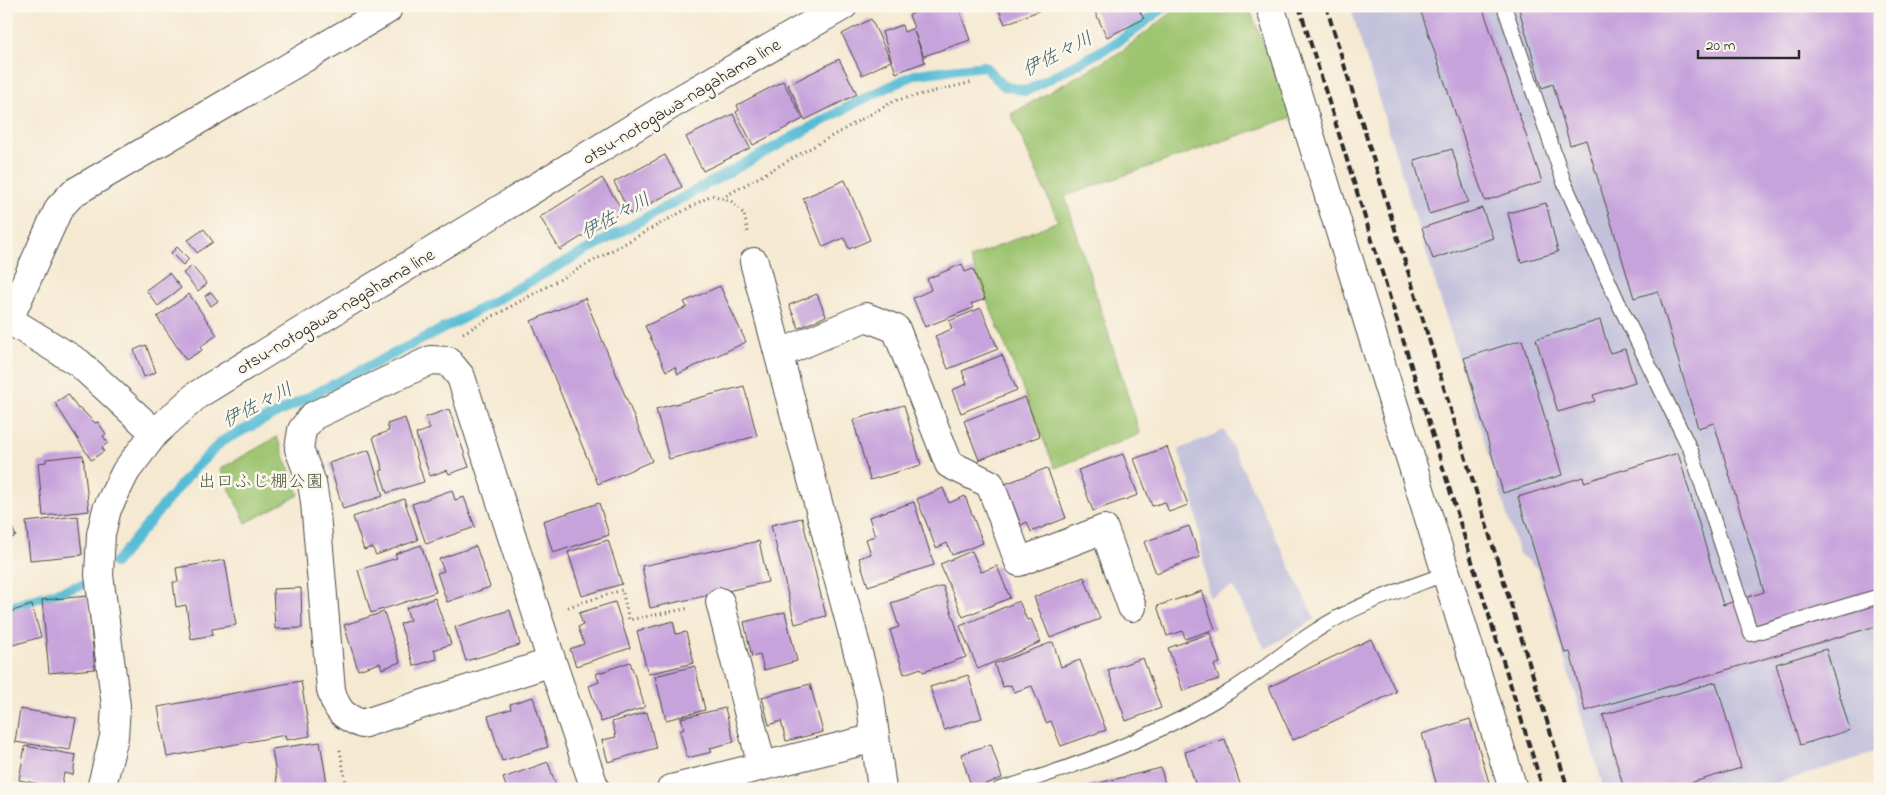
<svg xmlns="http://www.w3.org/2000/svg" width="1886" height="795" font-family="'Indie Flower','Klee One',sans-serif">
<rect width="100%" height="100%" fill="#fbf7ec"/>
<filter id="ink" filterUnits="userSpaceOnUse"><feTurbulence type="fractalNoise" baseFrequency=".02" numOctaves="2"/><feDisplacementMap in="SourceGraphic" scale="10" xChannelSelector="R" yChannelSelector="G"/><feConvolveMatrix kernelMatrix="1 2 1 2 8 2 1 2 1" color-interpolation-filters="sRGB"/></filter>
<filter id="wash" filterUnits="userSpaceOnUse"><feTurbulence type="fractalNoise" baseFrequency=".0096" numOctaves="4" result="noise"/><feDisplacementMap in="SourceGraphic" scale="20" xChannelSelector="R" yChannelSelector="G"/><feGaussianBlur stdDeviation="1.12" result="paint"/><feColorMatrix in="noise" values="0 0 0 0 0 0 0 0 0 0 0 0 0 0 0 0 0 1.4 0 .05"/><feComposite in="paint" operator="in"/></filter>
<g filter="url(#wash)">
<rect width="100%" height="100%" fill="#f5e9d2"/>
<g fill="#c3c1db">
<path d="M1350,6h530v745l-122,38h-154l-67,-221 -18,-14z"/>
<path d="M1224,430l91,189 -50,30 -32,-62 -24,10 -14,-90 -6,-27 -11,-30z"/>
</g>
<g fill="#9dc470" stroke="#64784e">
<path d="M1180,6h68l47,110 -230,80 75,238 -85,34 -85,-210 88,-37 -47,-107 111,-63z"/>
<path d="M277,437l22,58 -53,28 -26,-54z"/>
</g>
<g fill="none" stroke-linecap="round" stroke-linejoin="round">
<g stroke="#57bcd5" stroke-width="10">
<path d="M115,563l79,-94 28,-28 232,-118 401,-220 61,-29 68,-8 20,20 22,5 90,-48 50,-37"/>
<path d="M6,608l75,-23"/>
</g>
</g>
<g id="blocks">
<g fill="#c7a3dc">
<path d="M932,6h26l12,34 -46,16 -10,-25 11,31 -29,11 -14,-41 20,-7 2,7 10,-4 -5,-13z"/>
<path d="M997,6h54l-46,18z"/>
<path d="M1092,6h45l7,13 -37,18z"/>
<path d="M1419,6h63l60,176 -57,19z"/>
<path d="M1518,6h362v619l-295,86 -15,-59 -5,1 -47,-156 65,-20 1,5 94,-29 45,152 41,-13 -50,-169 -16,5 -40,-137 -24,7 -48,-158 -16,5 -17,-61 -11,4z"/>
<path d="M871,19l20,42 -29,14 -20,-41z"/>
<path d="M839,59l18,35 -52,26 -17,-35z"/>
<path d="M783,81l20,38 -50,26 -17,-33 3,-2 -2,-5z"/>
<path d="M733,114l17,34 -47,23 -17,-34z"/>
<path d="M1452,149l16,53 -39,12 -15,-54z"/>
<path d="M665,155l17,32 -52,27 -16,-32z"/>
<path d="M602,178l21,33 -63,39 -20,-33z"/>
<path d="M845,180l25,60 -21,9 -5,-11 -21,9 -20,-49z"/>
<path d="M1546,203l12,49 -37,10 -13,-49z"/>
<path d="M1482,208l11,30 -60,21 -11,-31z"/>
<path d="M204,229l9,13 -16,11 -9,-13z"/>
<path d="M177,247l12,12 -6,6 -12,-12z"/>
<path d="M962,264l3,8 8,-3 12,30 -14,5 2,4 -48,19 -12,-29 18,-8 -4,-11z"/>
<path d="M192,266l15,18 -9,7 -15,-18z"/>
<path d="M169,273l12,15 -23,18 -12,-16z"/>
<path d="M720,286l26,56 -68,32 -3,-7 -9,4 -21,-45 42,-19 -3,-5z"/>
<path d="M211,292l7,9 -7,5 -6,-10z"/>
<path d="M189,294l28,41 -17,12 2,3 -16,10 -29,-43z"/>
<path d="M817,294l9,22 -27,12 -10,-23z"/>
<path d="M585,298l67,163 -54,23 -67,-163z"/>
<path d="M981,308l17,41 -50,20 -13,-33 17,-7 -3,-8z"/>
<path d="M1600,320l10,33 15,-4 10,33 -42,13 2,6 -37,11 -22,-73z"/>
<path d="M1522,340l40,135 -59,18 -39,-135z"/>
<path d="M146,345l10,27 -12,5 -10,-27z"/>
<path d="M1002,355l15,35 -56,23 -9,-23 15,-6 -5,-13z"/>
<path d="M744,386l13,50 -88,23 -13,-50z"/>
<path d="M68,394l10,15 2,-1 15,15 3,-1 8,12 -3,2 5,7 -6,4 2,4 -13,9 -36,-57z"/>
<path d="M1025,397l15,39 -61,24 -15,-39z"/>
<path d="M904,405l17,60 -51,15 -17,-60z"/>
<path d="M449,409l20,58 -20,7 -2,-4 -17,6 -14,-42 14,-5 -4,-12z"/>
<path d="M405,418l19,64 -37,11 -7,-22 3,-1 -10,-33 16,-6 -2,-7z"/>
<path d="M1167,447l21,58 -19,7 -4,-10 -13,4 -18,-47z"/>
<path d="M369,450l14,46 -40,13 -14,-46z"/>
<path d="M1123,454l15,41 -45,16 -15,-41z"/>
<path d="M83,455l6,56 -46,5 -5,-53 8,-1v-3z"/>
<path d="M1047,468l19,50 -35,14 -4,-10 -6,3 -16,-41z"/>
<path d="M943,488l6,15 16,-7 18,47 -31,12 -5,-12 -11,5 -19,-49z"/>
<path d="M452,490l3,10 9,-3 11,30 -49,17 -14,-40z"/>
<path d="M404,499l14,41 -42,15 -4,-8 -8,3 -11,-33z"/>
<path d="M914,502l20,63 -66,21 -9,-28 12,-4 -5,-15 9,-3 -6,-19z"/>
<path d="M599,503l10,32 -56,18 -10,-32z"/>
<path d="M6,516l10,20 -10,4z"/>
<path d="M78,516l4,39 -52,5 -4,-38z"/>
<path d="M802,518l24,98 -31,8 -24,-99z"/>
<path d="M1189,526l11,31 -44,16 -12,-31z"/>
<path d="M608,540l14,44 -40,12 -14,-44z"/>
<path d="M759,541l9,41 -118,26 -8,-42z"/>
<path d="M421,545l15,47 -65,21 -13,-43 39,-12 -2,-4z"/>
<path d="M476,546l14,41 -43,15 -10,-29 7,-2 -5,-12z"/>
<path d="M972,551l9,21 16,-6 13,32 -47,19 -23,-53z"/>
<path d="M225,560l11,65 -24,4 1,6 -22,4 -5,-34 -10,2 -3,-25h5l-2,-14z"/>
<path d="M1084,577l16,42 -50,19 -16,-41z"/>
<path d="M943,586l23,71 -43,15 -2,-4 -17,6 -14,-44 9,-3 -8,-24z"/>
<path d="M301,588l1,40 -27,1 -2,-40z"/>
<path d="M1202,591l13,38 -30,10 -2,-8 -16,5 -10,-30z"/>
<path d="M88,596l7,73 -46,4 -7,-73z"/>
<path d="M435,598l16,46 -17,6 3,9 -23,7 -14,-42 10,-4 -4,-12z"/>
<path d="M1019,601l8,19 4,-1 10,23 -63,27 -18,-43z"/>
<path d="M615,602l15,46 -54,18 -6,-17 14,-5 -6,-17 5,-2 -4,-12z"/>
<path d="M32,605l9,32 -35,10v-34z"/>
<path d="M510,610l10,35 -54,16 -11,-34z"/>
<path d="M384,612l16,50 -18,7 -2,-6 -22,7 -14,-45z"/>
<path d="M785,612l12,49 -33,9 -4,-15 -8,2 -8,-35z"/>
<path d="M673,621l3,13 10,-2 8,31 -46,11 -11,-43z"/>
<path d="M1210,633l10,30 -6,2 5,14 -36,12 -15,-43z"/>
<path d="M1371,639l25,53 -103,48 -24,-53z"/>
<path d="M1053,642l8,25 19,-7 26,70 -45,16 -10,-25 -5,2 -14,-37 -18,6 -3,-7 -8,2 -9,-23z"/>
<path d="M1826,649l24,81 -50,15 -24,-81z"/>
<path d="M1143,658l18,50 -35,13 -18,-51z"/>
<path d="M630,662l15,45 -44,15 -12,-36 10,-4 -3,-8z"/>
<path d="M695,666l10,44 -39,10 -11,-44z"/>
<path d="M968,675l14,43 -38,12 -14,-43z"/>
<path d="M301,681l9,55 -24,4 -1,-5 -118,22 -9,-50z"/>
<path d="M1716,682l25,86 -71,21h-46l-21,-74z"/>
<path d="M810,684l13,48 -37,9 -5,-20 -12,4 -7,-28z"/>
<path d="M533,697l15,50 -46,14 -14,-45 23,-7 -1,-5z"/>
<path d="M725,708l9,34 -24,6 2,4 -25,6 -7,-27 4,-2 -3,-11z"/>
<path d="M20,709l56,9 -6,32 -55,-8z"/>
<path d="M647,712l9,36 -48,14 -6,-22 14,-3 -4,-15z"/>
<path d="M1470,719l21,70h-53l-16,-55z"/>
<path d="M1225,739l16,48 -5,2h-39l-12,-37z"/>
<path d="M320,742l8,47h-50l-6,-40z"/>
<path d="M991,744l11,34 -30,11 -11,-35z"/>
<path d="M25,746l51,9 -3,20 -9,-2 -3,15 -42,-8z"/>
<path d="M548,762l9,27h-50l-4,-11z"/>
<path d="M1161,768l5,21h-87v-1z"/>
</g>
</g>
</g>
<g filter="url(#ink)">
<use href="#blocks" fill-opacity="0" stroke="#494844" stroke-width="1"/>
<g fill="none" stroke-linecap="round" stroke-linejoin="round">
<defs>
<g id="lane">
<path d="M1504,6l60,176 54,120 73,149 60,183 129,-38"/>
<path d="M1000,789c77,-22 155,-53 224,-94 32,-19 61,-45 93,-65 39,-26 85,-40 128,-56"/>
</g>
<g id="street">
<path d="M1270,6l243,783"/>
<path d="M754,262l116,436 12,91"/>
<path d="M9,319l50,-111 14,-15 314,-183v-4"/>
<path d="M779,354l87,-37 30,12 53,135 41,20 29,78 85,-33 28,78"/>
<path d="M720,602l42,164"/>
<path d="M552,662l-190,62c-20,-8 -25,-13 -31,-34l-16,-188 -3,-19 -13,-34 3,-19 11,-14 118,-56 17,1 13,16 91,285 43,127"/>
<path d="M671,789l204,-51"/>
</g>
<path id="secondary" d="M6,318l73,45 76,70"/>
<path id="primary" d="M101,789l13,-52 2,-31 -17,-131 2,-41 6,-25 19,-38 29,-38 42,-38 477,-292 169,-97"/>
</defs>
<use href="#lane" stroke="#494844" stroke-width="16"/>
<use href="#street" stroke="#494844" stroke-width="30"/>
<use href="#secondary" stroke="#494844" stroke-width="30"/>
<use href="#primary" stroke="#494844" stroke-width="30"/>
<g stroke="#494844" stroke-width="3" stroke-dasharray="1 4" stroke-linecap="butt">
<path d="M722,198l172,-97 79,-19"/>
<path d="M463,333l249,-138 19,6 13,13 4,18"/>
<path d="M568,607l54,-17 7,30 61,-12"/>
<path d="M340,750l7,39"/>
</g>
<use href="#lane" stroke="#fff" stroke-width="14"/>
<use href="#street" stroke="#fff" stroke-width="28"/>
<use href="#secondary" stroke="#fff" stroke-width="28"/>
<use href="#primary" stroke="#fff" stroke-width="28"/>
<g stroke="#2b2b2b" stroke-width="4" stroke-dasharray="8 4" stroke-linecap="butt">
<path d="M1299,6l244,783"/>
<path d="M1326,6l242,783"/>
</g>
</g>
</g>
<g text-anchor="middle" stroke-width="5" stroke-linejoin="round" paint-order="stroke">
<g font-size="18" fill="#2b2b2b" stroke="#fbf7ec">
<text transform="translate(681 101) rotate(-31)" y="6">otsu-notogawa-nagahama line</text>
<text transform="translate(335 311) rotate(-31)" y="6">otsu-notogawa-nagahama line</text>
</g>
<g font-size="18" fill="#4d5940" stroke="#fbf7ec">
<text x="261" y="487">出口ふじ棚公園</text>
</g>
<g font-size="19" font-style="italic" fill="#3a5e66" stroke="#fbf7ec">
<text transform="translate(1057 53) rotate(-27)" y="7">伊佐々川</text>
<text transform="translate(615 215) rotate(-29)" y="7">伊佐々川</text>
<text transform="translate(257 404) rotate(-27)" y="7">伊佐々川</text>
</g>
</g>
<rect width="1886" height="795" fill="none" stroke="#fbf7ec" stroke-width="25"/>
<path d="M1698 50v8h101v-8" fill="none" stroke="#2b2b2b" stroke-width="2.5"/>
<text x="1706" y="50" font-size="15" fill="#2b2b2b" stroke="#fbf7ec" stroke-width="4" paint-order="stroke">20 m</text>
</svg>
